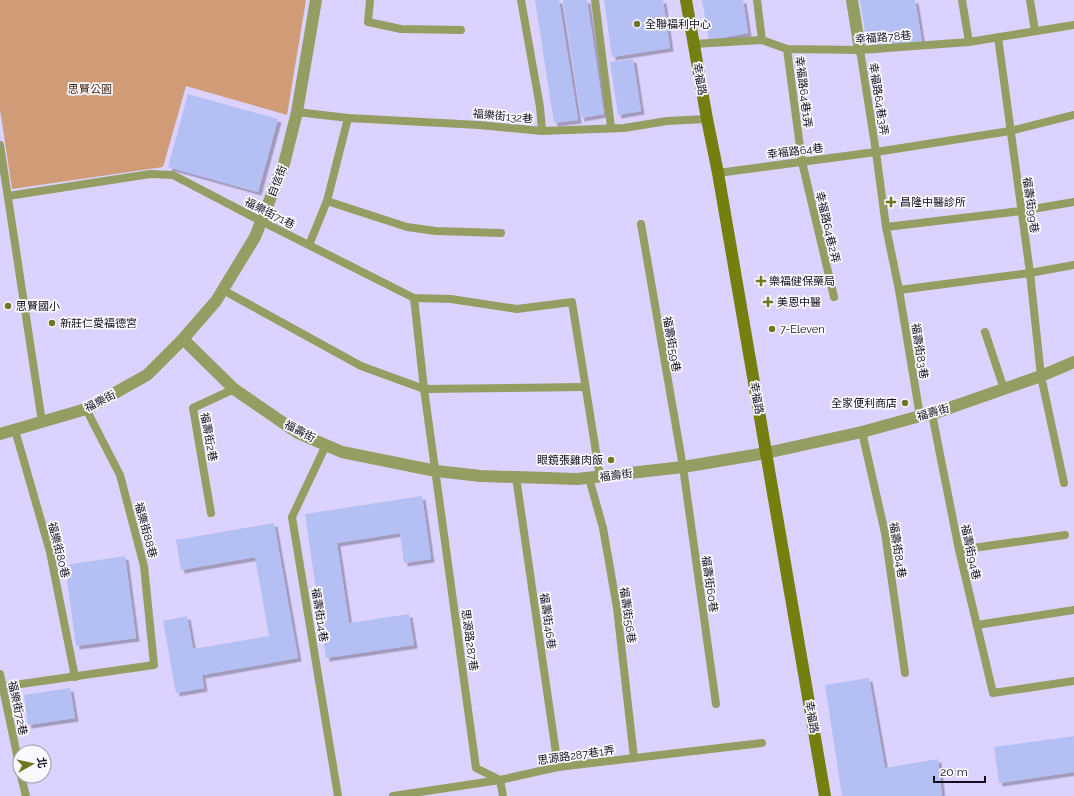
<svg xmlns="http://www.w3.org/2000/svg" width="1074" height="796" font-family="Raleway,'Noto Sans TC',sans-serif">
<defs>
<filter id="shadow"><feDropShadow dx="3.5" dy="3.5" stdDeviation="0" flood-color="#0004"/></filter>
</defs>
<rect width="100%" height="100%" fill="#dcd2ff"/>
<path fill="#d09b77" d="M0,0h306l-19,115 -101,-29 -23,81 -151,22 -12,-80z"/>
<g fill="#b4bff3" filter="url(#shadow)">
<path d="M535,0h24l19,120 -24,3z"/>
<path d="M563,0h24l17,114 -23,4z"/>
<path d="M604,0h59l7,48 -58,9z"/>
<path d="M702,0h41l5,33 -39,7z"/>
<path d="M860,0h55l7,42 -54,8z"/>
<path d="M633,59l8,52 -23,4 -8,-53z"/>
<path d="M188,94l90,25 -20,73 -90,-25z"/>
<path d="M422,496l9,63 -27,4 -4,-30 -63,10 12,80 60,-9 5,31 -88,13 -21,-144z"/>
<path d="M274,523l24,135 -96,17 2,13 -28,5 -13,-72 24,-5 6,33 76,-13 -14,-79 -74,13 -5,-30z"/>
<path d="M125,556l11,82 -60,8 -11,-81z"/>
<path d="M869,678l16,90 53,-9 4,37h-100l-17,-111z"/>
<path d="M70,688l5,30 -47,7 -4,-30z"/>
<path d="M1074,736v36l-75,11 -5,-36z"/>
</g>
<g fill="none" stroke-linecap="round" stroke-linejoin="round">
<g stroke="#959e62" stroke-width="8">
<path d="M370,0l-2,22 33,7 60,1"/>
<path d="M521,0l19,107 2,24"/>
<path d="M595,0l16,127"/>
<path d="M757,0l5,40"/>
<path d="M962,0l7,42"/>
<path d="M1030,0l5,31"/>
<path d="M998,37l32,236 11,103 23,107"/>
<path d="M694,44l68,-4 25,9 73,1 109,-8 105,-17"/>
<path d="M787,49l15,113 32,135"/>
<path d="M860,50l16,102 10,75 13,63 21,126"/>
<path d="M297,112l51,6 131,7 63,6 82,-3 43,-7 40,-2"/>
<path d="M0,145l42,277"/>
<path d="M718,173l158,-21 134,-21 64,-16"/>
<path d="M8,196l142,-22 23,1 88,46 153,77 37,1 66,10 55,-7 28,175"/>
<path d="M327,201l80,26 29,4 65,2"/>
<path d="M641,224l42,243 33,237"/>
<path d="M886,227l135,-16 53,-9"/>
<path d="M309,245l18,-44 21,-83"/>
<path d="M223,290l138,76 63,23 161,-2"/>
<path d="M899,290l131,-17 44,-8"/>
<path d="M414,298l10,91 52,379 24,12 3,16"/>
<path d="M985,332l19,57"/>
<path d="M932,414l27,136 34,143 81,-12"/>
<path d="M15,430l35,122 25,125"/>
<path d="M862,432l23,101 20,140"/>
<path d="M326,445l-34,72 46,279"/>
<path d="M516,477l42,290"/>
<path d="M589,478l14,50 14,80 17,150"/>
<path d="M211,513l-18,-105 41,-19"/>
<path d="M959,550l106,-15"/>
<path d="M977,625l97,-15"/>
<path d="M0,674l20,95"/>
<path d="M0,687l154,-22 -10,-99 -24,-91 -34,-66"/>
<path d="M21,776l5,20"/>
<path d="M393,796l107,-16 58,-13 204,-24"/>
</g>
<g stroke="#959e62" stroke-width="12">
<path d="M852,0l8,50"/>
<path d="M183,339l51,50 64,44 44,19 94,19 45,5 96,3 106,-12 83,-14 96,-21 58,-16 12,-2 109,-38 33,-14"/>
<path d="M0,434l86,-25 61,-34 36,-36 33,-38 39,-64 29,-73 13,-52 19,-112"/>
</g>
<path stroke="#757f0f" stroke-width="12" d="M686,0l21,119 11,54 107,623"/>
</g>
<g fill="#6e7722" stroke="#faf9fe" stroke-width="1.5">
<circle cx="637" cy="24" r="4"/>
<path d="M889 196h4v4h4v4h-4v4h-4v-4h-4v-4h4z"/>
<path d="M759 275h4v4h4v4h-4v4h-4v-4h-4v-4h4z"/>
<path d="M766 296h4v4h4v4h-4v4h-4v-4h-4v-4h4z"/>
<circle cx="8" cy="306" r="4"/>
<circle cx="52" cy="323" r="4"/>
<circle cx="772" cy="329" r="4"/>
<circle cx="905" cy="403" r="4"/>
<circle cx="611" cy="460" r="4"/>
</g>
<g text-anchor="middle" stroke-width="3.5" stroke-linejoin="round" paint-order="stroke">
<g font-size="11" fill="#120e1e" stroke="#faf9fe" text-anchor="start">
<text x="645" y="28">全聯福利中心</text>
<text x="900" y="206">昌隆中醫診所</text>
<text x="769" y="285">樂福健保藥局</text>
<text x="777" y="306">美恩中醫</text>
<text x="16" y="310">思賢國小</text>
<text x="60" y="327">新莊仁愛福德宮</text>
<text x="780" y="333">7-Eleven</text>
<text x="897" y="407" text-anchor="end">全家便利商店</text>
<text x="603" y="464" text-anchor="end">眼鏡張雞肉飯</text>
</g>
<g font-size="11" fill="#120e1e" stroke="#faf9fe">
<text transform="translate(883 37) rotate(-4)" y="4">幸福路78巷</text>
<text transform="translate(700 79) rotate(80)" y="4">幸福路</text>
<text transform="translate(804 92) rotate(83)" y="4">幸福路64巷1弄</text>
<text transform="translate(879 99) rotate(81)" y="4">幸福路64巷3弄</text>
<text transform="translate(503 116) rotate(5)" y="4">福樂街132巷</text>
<text transform="translate(795 151) rotate(-7)" y="4">幸福路64巷</text>
<text transform="translate(277 181) rotate(-69)" y="4">自信街</text>
<text transform="translate(1031 205) rotate(82)" y="4">福壽街99巷</text>
<text transform="translate(270 213) rotate(27)" y="4">福樂街71巷</text>
<text transform="translate(828 227) rotate(77)" y="4">幸福路64巷2弄</text>
<text transform="translate(672 344) rotate(80)" y="4">福壽街59巷</text>
<text transform="translate(920 351) rotate(81)" y="4">福壽街83巷</text>
<text transform="translate(757 398) rotate(80)" y="4">幸福路</text>
<text transform="translate(100 401) rotate(-27)" y="4">福樂街</text>
<text transform="translate(933 412) rotate(-16)" y="4">福壽街</text>
<text transform="translate(300 431) rotate(28)" y="4">福壽街</text>
<text transform="translate(209 437) rotate(80)" y="4">福壽街2巷</text>
<text transform="translate(616 475) rotate(-7)" y="4">福壽街</text>
<text transform="translate(146 530) rotate(75)" y="4">福樂街88巷</text>
<text transform="translate(59 550) rotate(76)" y="4">福樂街80巷</text>
<text transform="translate(898 550) rotate(81)" y="4">福壽街84巷</text>
<text transform="translate(971 552) rotate(78)" y="4">福壽街94巷</text>
<text transform="translate(710 584) rotate(82)" y="4">福壽街60巷</text>
<text transform="translate(320 615) rotate(81)" y="4">福壽街14巷</text>
<text transform="translate(628 615) rotate(82)" y="4">福壽街56巷</text>
<text transform="translate(548 621) rotate(82)" y="4">福壽街46巷</text>
<text transform="translate(470 640) rotate(82)" y="4">思源路287巷</text>
<text transform="translate(18 708) rotate(78)" y="4">福樂街72巷</text>
<text transform="translate(812 717) rotate(80)" y="4">幸福路</text>
<text transform="translate(576 755) rotate(-8)" y="4">思源路287巷1弄</text>
</g>
<g font-size="11" fill="#4a2a10" stroke="#faf9fe">
<text x="90" y="93">思賢公園</text>
</g>
</g>
<g transform="translate(32 764) rotate(82)"><circle r="19" fill="#faf9fe" stroke="#9d9ba4"/>
<path d="M0-3L7 15L0 10L-7 15Z" fill="#6e7722"/>
<text y="-6" font-size="11" font-weight="bold" text-anchor="middle" fill="#120e1e">北</text>
</g>
<path d="M934 776v6h51v-6" fill="none" stroke="#120e1e" stroke-width="2"/>
<text x="940" y="776" font-size="12" fill="#120e1e" stroke="#faf9fe" stroke-width="3" paint-order="stroke">20 m</text>
</svg>
